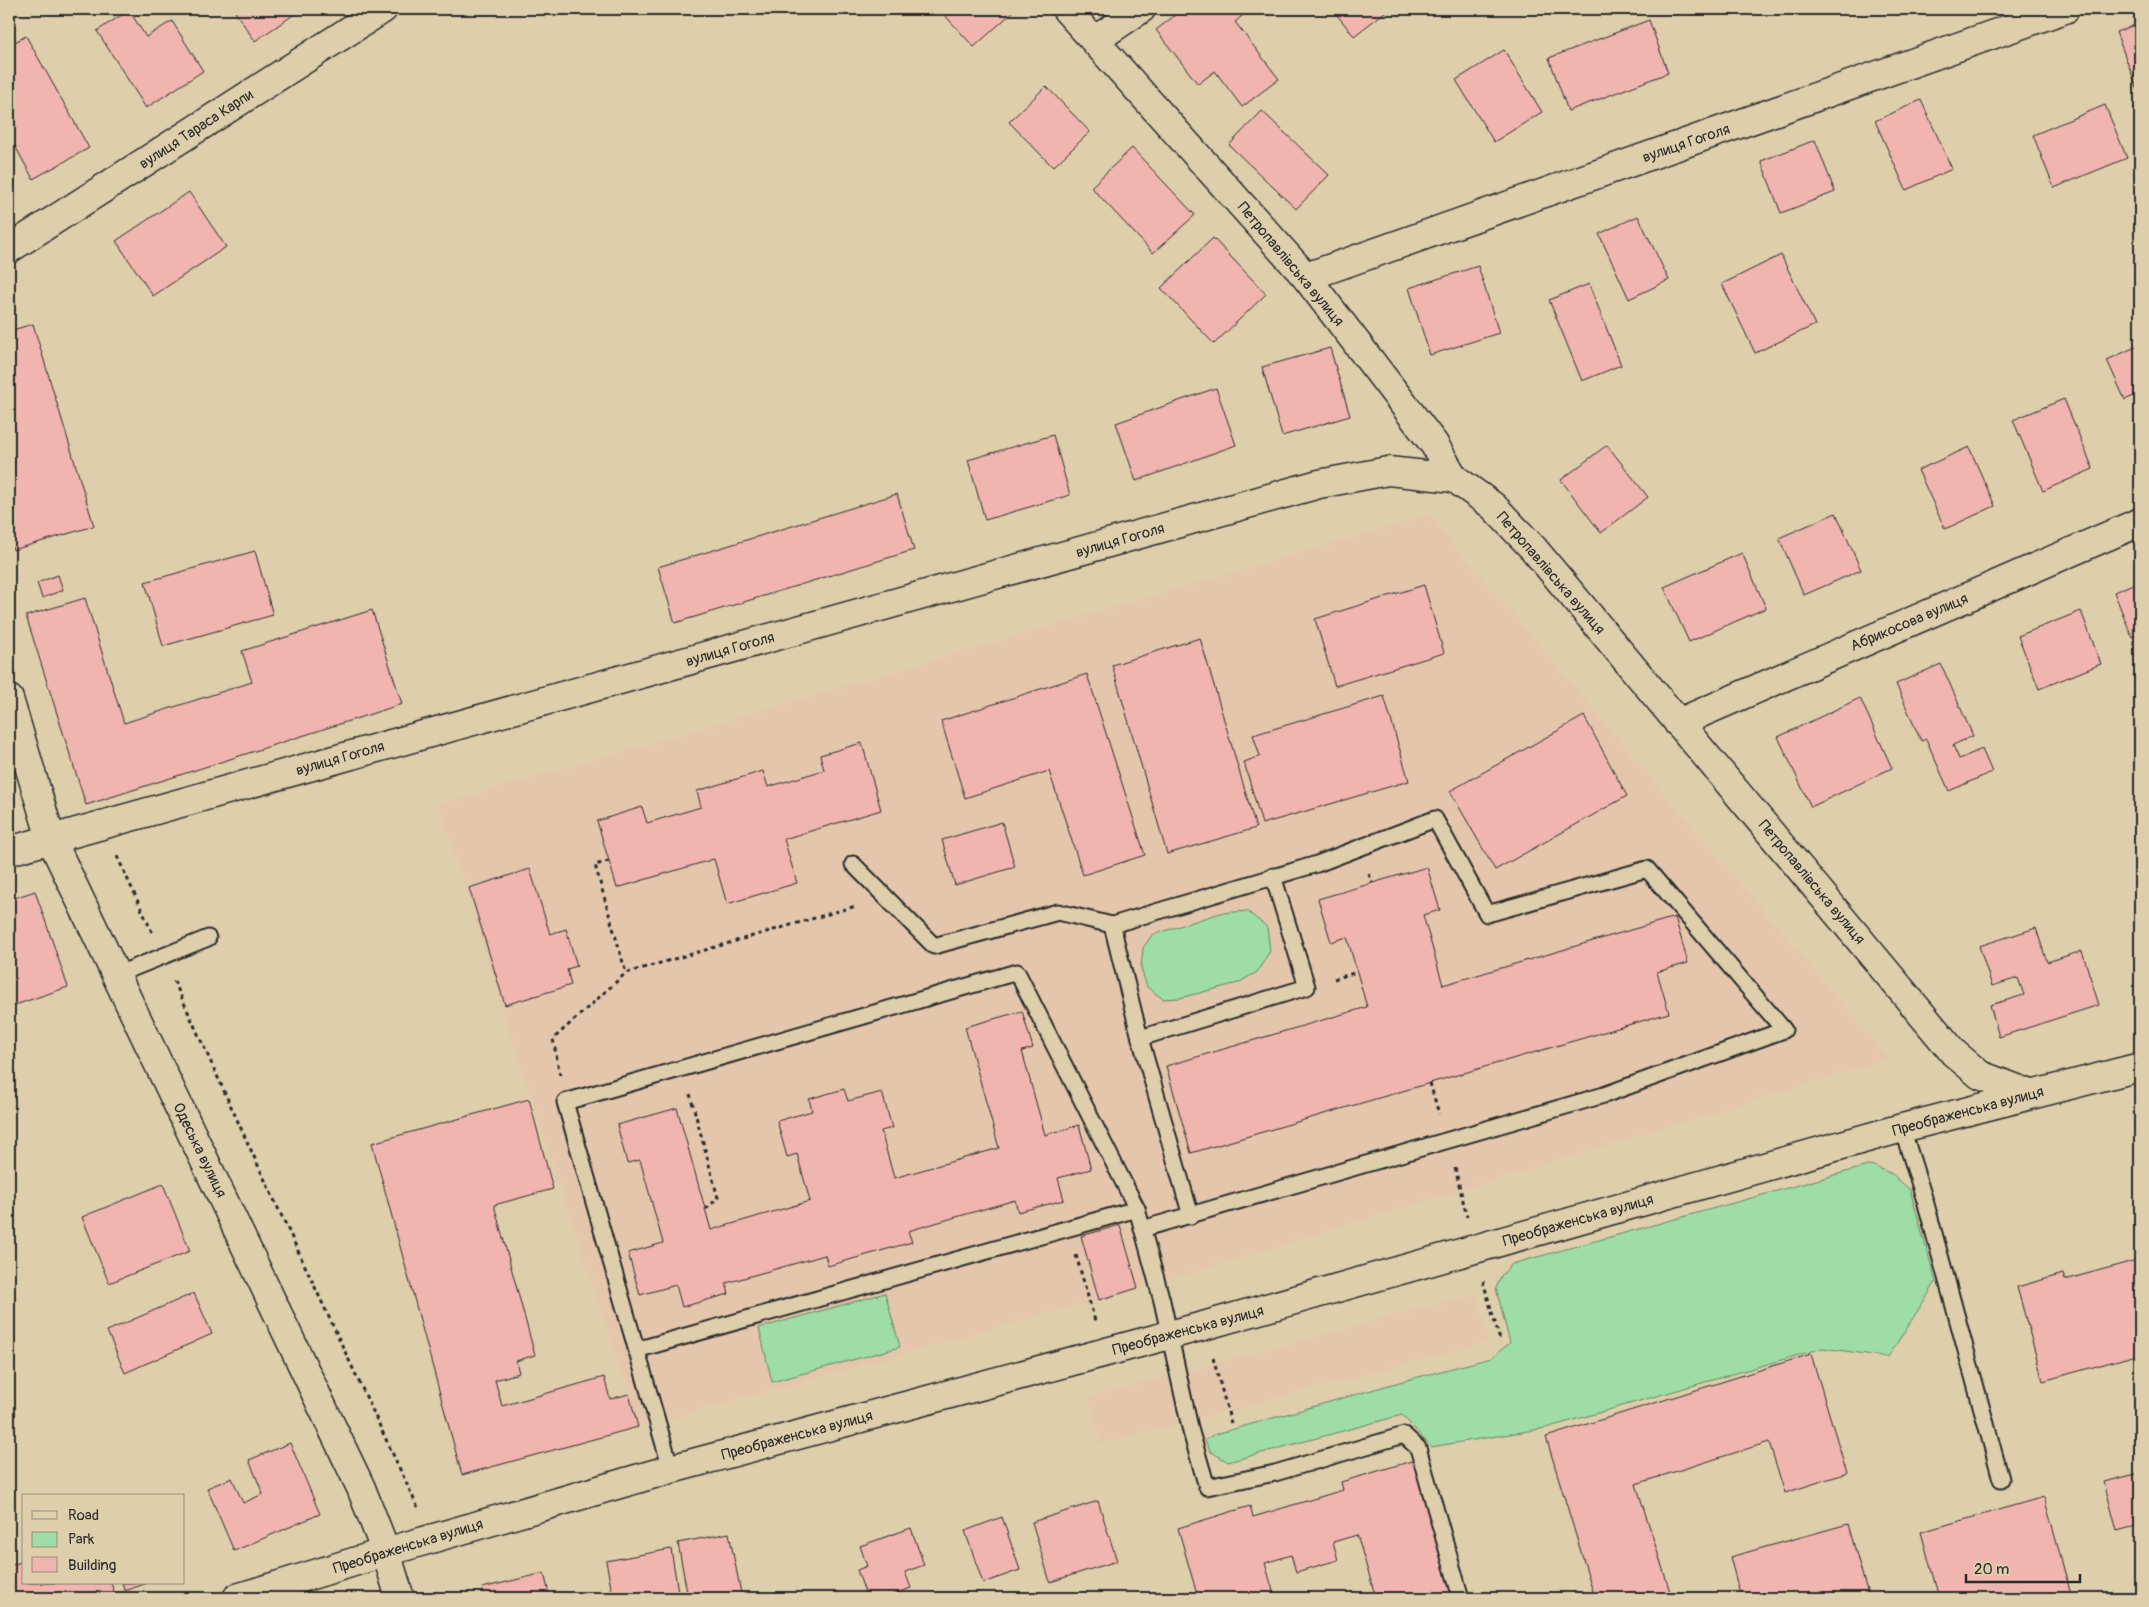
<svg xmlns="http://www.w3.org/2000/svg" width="2149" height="1607" font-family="Pangolin,sans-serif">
<rect width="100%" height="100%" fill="#dfceab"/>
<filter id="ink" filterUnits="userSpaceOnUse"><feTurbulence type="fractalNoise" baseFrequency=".02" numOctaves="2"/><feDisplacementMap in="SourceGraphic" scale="10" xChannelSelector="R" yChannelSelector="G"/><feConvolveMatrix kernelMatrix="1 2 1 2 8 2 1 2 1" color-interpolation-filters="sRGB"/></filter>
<g filter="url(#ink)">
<g fill="#e4c6ac">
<path d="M1429,515l460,544 -731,224 -520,144 -9,-33 -103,-312 -87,-277z"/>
<path d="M1476,1294l13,48 -388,102 -12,-47z"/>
</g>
<g fill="#9edda5" stroke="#648468">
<path d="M1247,911l20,16 3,24 -13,21 -19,11 -58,15 -17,1 -16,-12 -6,-19 2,-20 9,-13 68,-22z"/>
<path d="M1871,1165l21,9 18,16 26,92 -48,75 -65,-9 -277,80 -115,19 -29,-32 -174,47 -18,-11 -5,-11 8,-5 190,-54 88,-23 19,-15 -14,-55 5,-12 11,-12z"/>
<path d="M885,1293l15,54 -128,35 -13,-54z"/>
</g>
<g fill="#f0b5ae" stroke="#2b2b2b">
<path d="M233,9h69l-47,32z"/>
<path d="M939,9h75l1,1 -41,37z"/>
<path d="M1183,9h63l2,2 -13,11 44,57 -37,28 -27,-36 -17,13 -42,-54z"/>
<path d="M1332,9h57l-35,27z"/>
<path d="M129,10l17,27 26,-16 31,50 -57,37 -49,-77z"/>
<path d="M1649,20l19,53 -100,38 -19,-53z"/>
<path d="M2140,23v73l-24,-64z"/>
<path d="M26,36l63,112 -56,31 -24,-44v-90z"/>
<path d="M1504,50l38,62 -48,30 -38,-62z"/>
<path d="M1046,86l44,46 -37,35 -44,-45z"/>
<path d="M1921,100l31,69 -46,21 -31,-69z"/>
<path d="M2105,105l22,53 -73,30 -21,-53z"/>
<path d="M1262,111l67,64 -33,34 -67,-64z"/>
<path d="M1815,140l20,52 -54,21 -20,-52z"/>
<path d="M1132,148l63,67 -42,38 -62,-66z"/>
<path d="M189,192l37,55 -73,49 -37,-55z"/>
<path d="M1638,216l31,64 -40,19 -30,-65z"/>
<path d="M1213,238l53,56 -52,50 -53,-56z"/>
<path d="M1781,255l34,70 -60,28 -33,-69z"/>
<path d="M1478,266l21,67 -69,22 -21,-67z"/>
<path d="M1589,284l32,81 -39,16 -33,-81z"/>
<path d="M33,324l61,202 -81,24 -4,-16v-203z"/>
<path d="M2140,345v48l-15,7 -18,-40z"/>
<path d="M1330,348l20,68 -68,20 -20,-69z"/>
<path d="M1216,388l20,57 -100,36 -20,-58z"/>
<path d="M2064,399l29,70 -50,22 -30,-71z"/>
<path d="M1053,435l17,60 -85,25 -17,-60z"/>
<path d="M1607,445l41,52 -47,36 -40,-53z"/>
<path d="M1969,447l26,59 -50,23 -27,-59z"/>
<path d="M897,494l17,56 -239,73 -17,-56z"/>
<path d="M1836,513l25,57 -57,25 -25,-57z"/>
<path d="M255,551l18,64 -110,31 -18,-64z"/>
<path d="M1742,553l24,55 -77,34 -25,-55z"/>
<path d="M58,575l5,15 -21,8 -5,-15z"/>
<path d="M2140,581v52l-8,4 -18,-45z"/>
<path d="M1424,585l20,68 -109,33 -20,-67z"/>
<path d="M85,598l39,125 128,-41 -10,-31 130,-41 30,94 -316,101 -60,-189z"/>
<path d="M2081,611l20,53 -62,25 -21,-53z"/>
<path d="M1200,638l56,190 -89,26 -55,-189z"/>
<path d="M1941,664l32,72 -20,9 6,14 23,-10 10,23 -43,19 -23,-52 -5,2 -25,-57z"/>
<path d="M1087,674l58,181 -62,20 -34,-104 -84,27 -24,-77z"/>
<path d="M1384,696l25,85 -147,43 -18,-62 16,-6 -7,-21z"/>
<path d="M1860,698l32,70 -81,39 -33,-70z"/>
<path d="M1584,716l43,80 -132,74 -45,-79z"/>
<path d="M862,743l19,67 -97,29 13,44 -70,21 -13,-45 -97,29 -20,-67 45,-14 5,16 54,-16 -4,-16 66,-20 5,16 56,-17 -4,-15z"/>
<path d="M1002,822l13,45 -60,18 -13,-45z"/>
<path d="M1427,867l13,43 -17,5 20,70 232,-68 13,46 -31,9 12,41 -478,140 -25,-87 201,-59 -20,-70 -16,5 -13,-43z"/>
<path d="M530,869l20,65 16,-5 11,37 -10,3 4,16 -66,20 -36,-117z"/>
<path d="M35,891l33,96 -59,20v-107z"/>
<path d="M2036,928l11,34 35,-11 17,54 -100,32 -9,-32 34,-10 -6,-17 -26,8 -13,-40z"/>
<path d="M1022,1011l11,37 -11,3 23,84 34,-10 12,44 -33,9 6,22 -46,12 -3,-12 -107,31 4,11 -84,24 -3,-11 -99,28 3,11 -47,13 -6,-22 -36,10 -12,-42 35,-10 -23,-83 -13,3 -10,-38 60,-17 34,122 99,-29 -13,-47 -10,3 -10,-36 35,-10 -3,-12 35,-10 4,12 34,-9 10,36 -11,3 13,47 105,-30 -34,-121z"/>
<path d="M529,1099l24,90 -59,16 41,150 -19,6 3,12 -24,7 7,26 102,-29 6,22 19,-5 9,33 -176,48 -90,-332z"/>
<path d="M163,1184l27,67 -81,32 -27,-66z"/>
<path d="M1120,1225l18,63 -39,12 -18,-64z"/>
<path d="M2140,1259v95l-97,27 -26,-94 46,-13 2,6z"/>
<path d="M194,1293l18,41 -87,39 -18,-42z"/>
<path d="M1811,1354l36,119 -62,20 -16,-51 -133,42 36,114h-77l-49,-161z"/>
<path d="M290,1443l30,71 -86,37 -27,-63 25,-10 11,25 20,-9 -14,-34z"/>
<path d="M1415,1460l41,138h-80l-19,-63 -24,7 5,18 -42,12 -5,-17 -26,8 10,35h-77l-20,-70 72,-22 3,11 90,-27 -2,-8z"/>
<path d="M2140,1473v52l-23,6 -13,-49z"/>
<path d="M2044,1497l28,101h-133l-18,-66z"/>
<path d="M1098,1501l19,60 -67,21 -18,-60z"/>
<path d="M1002,1517l18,53 -37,13 -18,-52z"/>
<path d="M1848,1524l21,74h-128l-11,-41z"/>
<path d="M911,1528l13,37 -19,7 6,16 -28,10h-16l-10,-28 10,-4 -7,-20z"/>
<path d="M729,1533l13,65h-54l-10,-55z"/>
<path d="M671,1549l8,49h-66l-7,-37z"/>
<path d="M24,1561v22h87l5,15h-107v-32z"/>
<path d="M544,1573l6,25h-65l-3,-10z"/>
<path d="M122,1583h25l-22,8z"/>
</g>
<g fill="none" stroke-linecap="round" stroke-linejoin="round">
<defs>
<g id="lane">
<path d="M853,864l81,82 124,-34 54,13 205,-61 118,-45 52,95 160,-45 137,161 -180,65 -462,134"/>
<path d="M1112,925l28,113 51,178"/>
<path d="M116,975l92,-37"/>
<path d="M1140,1038l167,-51 -34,-111"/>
<path d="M1902,1128l24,76 75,275"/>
<path d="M636,1350l501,-141"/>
<path d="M671,1469l-106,-367 452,-130 120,237 25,92 29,131 16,55 68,-14 129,-38 14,13 43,150"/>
</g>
<g id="street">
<path d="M1066,9l240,268 128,167 20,34"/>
<path d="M1095,40l46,-31"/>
<path d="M9,249l374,-240"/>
<path d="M1306,277l759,-268"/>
<path d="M9,699l42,140 310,649 25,64 14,46"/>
<path d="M1678,723l462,-201"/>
</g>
<g id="secondary">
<path d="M9,851l1310,-367 69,-13 66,7 39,28 40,42 421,505 26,22 51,19"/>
<path d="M237,1598l149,-46 285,-83 532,-143 699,-198 238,-61"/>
</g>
</defs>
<use href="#lane" stroke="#2b2b2b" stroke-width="19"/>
<use href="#street" stroke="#2b2b2b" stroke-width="31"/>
<use href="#secondary" stroke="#2b2b2b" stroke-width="31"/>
<g stroke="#2b2b2b" stroke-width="3" stroke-dasharray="4 4" stroke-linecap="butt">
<path d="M117,856l35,76"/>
<path d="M609,861l-14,4 31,108 230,-67"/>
<path d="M1369,874l3,9"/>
<path d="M1334,979l23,-7"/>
<path d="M174,981l75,165 169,362"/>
<path d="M560,1075l-7,-36 73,-66"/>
<path d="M1430,1083l9,31"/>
<path d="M690,1094l28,104 -12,11"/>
<path d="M1455,1168l12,49"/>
<path d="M1076,1255l19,66"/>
<path d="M1483,1281l17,59"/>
<path d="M1213,1358l18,65"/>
</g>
<use href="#lane" stroke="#dfceab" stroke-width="15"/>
<use href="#street" stroke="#dfceab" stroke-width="28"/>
<use href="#secondary" stroke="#dfceab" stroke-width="28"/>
</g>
</g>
<g text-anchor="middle" stroke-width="4" stroke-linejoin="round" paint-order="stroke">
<g font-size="15" fill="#2b2b2b" stroke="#dfceab">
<text transform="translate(196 129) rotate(-33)" y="5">вулиця Тараса Карпи</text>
<text transform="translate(1686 143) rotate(-19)" y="5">вулиця Гоголя</text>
<text transform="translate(1291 264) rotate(50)" y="5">Петропавлівська вулиця</text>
<text transform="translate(1120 540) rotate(-16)" y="5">вулиця Гоголя</text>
<text transform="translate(1551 573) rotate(49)" y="5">Петропавлівська вулиця</text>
<text transform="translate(1909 622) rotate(-23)" y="5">Абрикосова вулиця</text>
<text transform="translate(730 649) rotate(-16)" y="5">вулиця Гоголя</text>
<text transform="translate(340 758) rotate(-16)" y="5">вулиця Гоголя</text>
<text transform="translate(1812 882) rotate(50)" y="5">Петропавлівська вулиця</text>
<text transform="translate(1968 1111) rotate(-15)" y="5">Преображенська вулиця</text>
<text transform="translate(200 1150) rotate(64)" y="5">Одеська вулиця</text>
<text transform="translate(1578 1220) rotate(-16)" y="5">Преображенська вулиця</text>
<text transform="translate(1188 1330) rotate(-15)" y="5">Преображенська вулиця</text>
<text transform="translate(797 1435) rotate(-15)" y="5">Преображенська вулиця</text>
<text transform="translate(408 1546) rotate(-17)" y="5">Преображенська вулиця</text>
</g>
</g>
<rect width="2149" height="1607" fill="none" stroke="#dfceab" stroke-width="30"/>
<rect x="15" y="15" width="2119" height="1577" fill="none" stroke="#2b2b2b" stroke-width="2" filter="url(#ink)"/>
<rect x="22" y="1494" width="162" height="90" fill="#dfceab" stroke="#978d78"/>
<rect x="32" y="1511" width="25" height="8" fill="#dfceab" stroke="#978d78"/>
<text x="68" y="1520" font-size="15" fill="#2b2b2b">Road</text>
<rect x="32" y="1532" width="25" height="15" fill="#9edda5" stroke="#978d78"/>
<text x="68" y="1544" font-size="15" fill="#2b2b2b">Park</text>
<rect x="32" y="1557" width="25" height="15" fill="#f0b5ae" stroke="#978d78"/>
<text x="68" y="1570" font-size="15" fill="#2b2b2b">Building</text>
<path d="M1966 1574v8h114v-8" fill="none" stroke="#2b2b2b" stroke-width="2.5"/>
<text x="1974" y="1574" font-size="15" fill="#2b2b2b" stroke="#dfceab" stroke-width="4" paint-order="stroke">20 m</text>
</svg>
